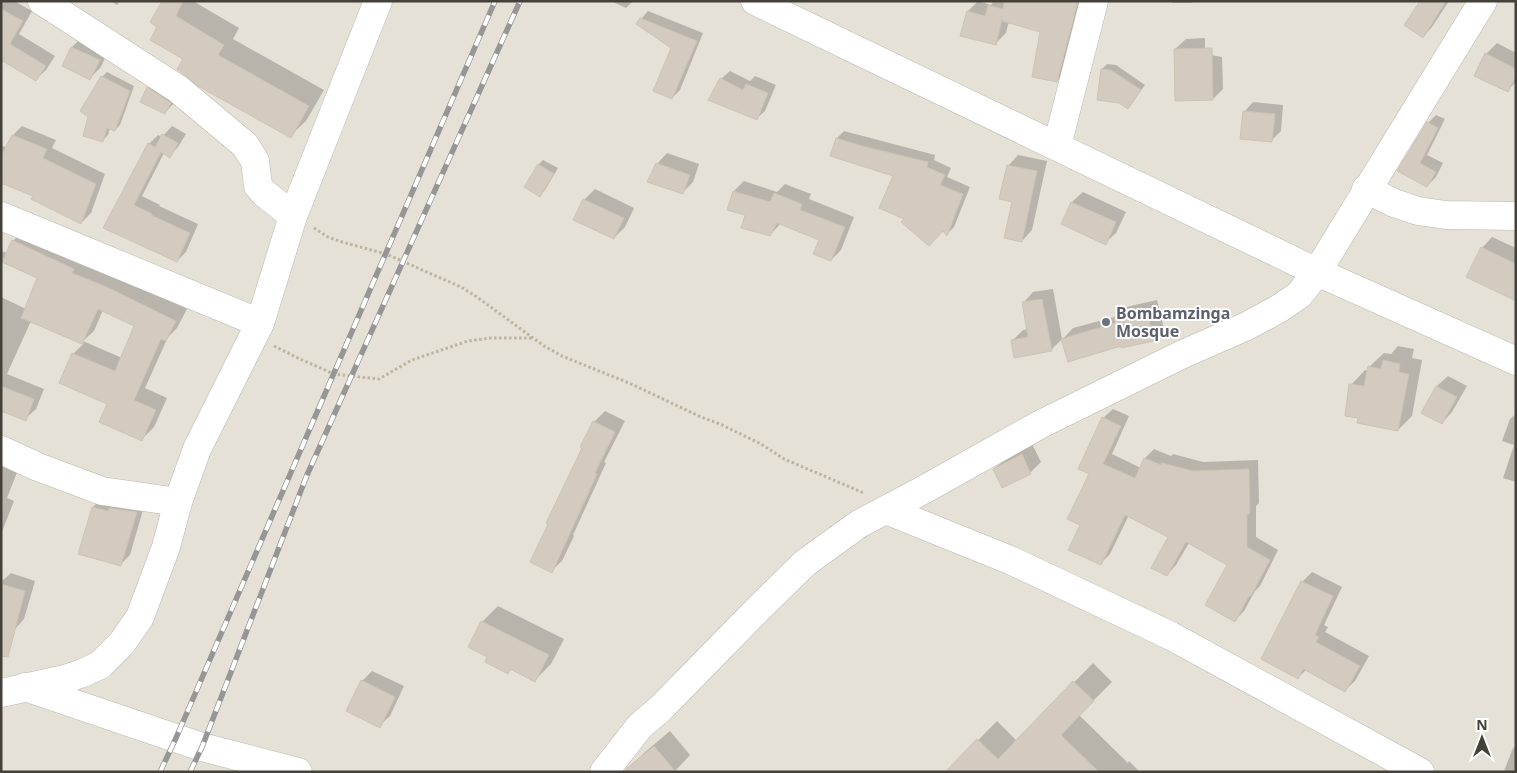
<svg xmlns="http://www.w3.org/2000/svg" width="1517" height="773" font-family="'Noto Sans',sans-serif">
<rect width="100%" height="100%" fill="#f2efe9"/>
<rect fill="#e6e1d7" x="1" y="1" width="1515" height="771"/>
<g fill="#0003" fill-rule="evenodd">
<path d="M1,1h13l18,10 -13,23 36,22 -9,14 -10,9 -32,-19 -3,5z"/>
<path d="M111,1h9l-3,4z"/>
<path d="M166,1h27l46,27 -6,11 91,51 -18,31 -16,15 -131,-109z"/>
<path d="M611,1h22l-7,7z"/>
<path d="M978,1l13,4 3,-4h20l-8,32 -10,10 -28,-32z"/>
<path d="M1050,1h35l-18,70 -10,10z"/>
<path d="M1173,1h21l-2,2h-20z"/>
<path d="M1422,1h27l-17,26 -9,10z"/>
<path d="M648,11l55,22 -23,57 -8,8v-50l-31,-29z"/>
<path d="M82,37l27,12 -8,18 -11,11 -18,-31z"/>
<path d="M1205,38v16l17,3 1,32 -10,10 -38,-50 11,-10z"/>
<path d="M1497,43l19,10v29l-9,9 -32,-16 11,-21z"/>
<path d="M1107,64l9,1 29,20 -17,23 -26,-39z"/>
<path d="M730,71l20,10 5,-5 21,9 -11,26 -9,8 -35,-40z"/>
<path d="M107,72l27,14 -14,39 -5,5 -5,-2 -2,7 -5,5 -1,-63z"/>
<path d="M158,78l17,24 -10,11 -17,-25z"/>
<path d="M1253,102l30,3 -2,26 -9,9 -28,-28z"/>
<path d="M1436,115l9,4 -18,36 16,8 -7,14 -9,9 -28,-15 29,-48z"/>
<path d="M22,126l34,14 -4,8 53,26 -14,39 -10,10 -46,-27 -34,-15v-36l6,3 6,-13z"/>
<path d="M172,126l14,8 -8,13 -9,9 -5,-3 -22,43 18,9 -1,1 39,18 -12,28 -9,9 -72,-34 44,-83 9,-9 4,2z"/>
<path d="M844,131l91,24 -1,5 17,8 -4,9 23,10 -16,40 -7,7 -4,-4 -37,-11 -12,-44 -57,-37z"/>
<path d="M667,153l32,11 -6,18 -10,10 -26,-28z"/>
<path d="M1018,155l29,6 -15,69 -10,11 -14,-75z"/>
<path d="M543,160l15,8 -13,22 -5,5 -2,-30z"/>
<path d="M744,181l33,11 8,-8 26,10 -2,5 45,18 -13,33 -10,10 -10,-21 -40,-16 -11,12 -23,-20 -13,-24z"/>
<path d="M595,189l39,19 -9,19 -11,11 -30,-38z"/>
<path d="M1083,192l43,20 -10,21 -11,10 -33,-41z"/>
<path d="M25,229l162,80 -10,19 -9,9 -23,51 22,10 -13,29 -12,12 -33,-36 -36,-49 11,-11 -53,-22 -24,53 37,15 -8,20 -11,10 -24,-10v-112l25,12 13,-31 -38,-16v-11l6,2 6,-12zM103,310l33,15 -14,33 -39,-17 11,-10z"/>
<path d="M1492,237l24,11v46l-34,-46z"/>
<path d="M1053,289l9,50 -10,10 -40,-8 11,-11 5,-1 -5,-26 10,-11z"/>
<path d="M1157,300l7,29 -10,10h-91l10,-11 45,-12 8,-9z"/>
<path d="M1398,346l16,3 -2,9 10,2 -10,56 -15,15 -37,-15 -9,-31 14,-15 4,1v-4l15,-14 7,1z"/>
<path d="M1448,376l19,10 -15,26 -10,11 -19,-10 14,-27z"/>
<path d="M1113,409l16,7 -17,38 29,14 4,-10 9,-9 17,7 2,-2 30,8 55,-2 1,43 -3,3v31l22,13 -18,36 -5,5 -11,20 -9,9 -6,-55 -40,-22 -13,22 -9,10 2,-39 -40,-21 -19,39 -10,10 -18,-39 21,-107z"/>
<path d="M605,411l20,10 -21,41 2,1 -33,72 1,1 -12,25 -11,10 43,-149z"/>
<path d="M1516,414v68l-13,-4 11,-33 -12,-4 8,-22z"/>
<path d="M1032,444l9,18 -10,10 -29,14 -8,-17 11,-10z"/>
<path d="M1,452l20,10 -14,36 7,3 -13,33z"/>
<path d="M102,498l43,5 -15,52 -9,9 -28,-57z"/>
<path d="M1312,572l30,15 -18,38 4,2 -3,5 44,24 -14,25 -10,9 -39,-20 -8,8 4,-96z"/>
<path d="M11,573l24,8 -11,38 -10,11 -13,-3v-45z"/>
<path d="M498,606l66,33 -13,25 -16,16 -24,-12 -3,4 -19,-16 -7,-34z"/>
<path d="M1093,663l19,19 -33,33 49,48 1,-2 11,11h-193l50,-51 20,20z"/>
<path d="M372,671l32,15 -14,30 -11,10 -17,-45z"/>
<path d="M670,731l20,24 -15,16 -53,1 4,-1 19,-19z"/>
<path d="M1516,746v26l-12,-1 9,-23z"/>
</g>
<g fill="#d3cbbf" stroke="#ccc3b3">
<path d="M162,1h21l-7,15 48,29 -6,10 91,51 -18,32 -93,-52 -21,-17 6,-10 -33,-19 7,-13 -7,-5z"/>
<path d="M1004,1h74l-21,81 -25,-5 8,-45 -38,-11v-2l-6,26 -36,-9 7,-25 18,5 3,-11 15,4z"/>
<path d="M1420,1h26l-23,37 -19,-13z"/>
<path d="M1,9l22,12 -13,23 36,22 -10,15 -35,-21z"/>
<path d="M640,18l57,23 -25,58 -19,-8 18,-43 -35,-24z"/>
<path d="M71,47l29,13 -10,20 -28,-14z"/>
<path d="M1212,48l1,52 -38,1 -1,-52z"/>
<path d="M1485,53l31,16v7l-8,16 -34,-16z"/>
<path d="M1101,69l10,1 30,20 -13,19 -9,-6 -22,-3z"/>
<path d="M101,76l29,15 -15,40 -8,-3 -4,14 -20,-6 5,-19 -8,-6z"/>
<path d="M720,78l23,12 3,-6 22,9 -11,27 -49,-20z"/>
<path d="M147,87l24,16 -6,11 -25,-12z"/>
<path d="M1243,111l32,3 -3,28 -32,-3z"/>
<path d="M1427,122l11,6 -18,35 16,9 -9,15 -30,-16z"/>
<path d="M162,134l16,9 -8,15 -9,-6 -27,53 18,9 -1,1 39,18 -13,29 -74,-34 45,-85 7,4z"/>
<path d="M12,135l35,14 -4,9 53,26 -15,40 -50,-25 2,-3 -32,-13v-27z"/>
<path d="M836,138l30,9 62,15 -1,5 18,8 -5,10 23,9 -16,42 -4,-5 -14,15 -28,-24 3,-3 -25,-11 14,-32 -63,-20z"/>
<path d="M656,163l34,12 -7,19 -36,-12z"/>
<path d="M538,164l16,10 -14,23 -16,-10z"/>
<path d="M1007,165l30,6 -15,71 -18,-4 8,-36 -13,-3z"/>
<path d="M733,191l37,11 4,-9 28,11 -2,6 45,17 -14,34 -18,-7 6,-14 -42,-17 -7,13 -29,-8 4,-13 -18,-5z"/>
<path d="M583,199l41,19 -10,21 -41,-19z"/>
<path d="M1071,202l45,20 -10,23 -45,-21z"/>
<path d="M12,240l62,29 -2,4 35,14 69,34 -10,20 -5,-2 -27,61 22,10 -14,31 -43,-19 8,-18 -48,-21 13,-30 43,18 19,-45 -36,-17 -16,35 -61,-26 16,-40 -35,-16z"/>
<path d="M1481,247l35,17v37l-50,-24z"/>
<path d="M1042,299l10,52 -38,7 -3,-18 17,-3 -6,-35z"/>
<path d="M1147,310l7,31 -33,7v-2l-53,16 -7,-23 54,-16 -1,-6z"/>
<path d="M1383,360l17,4 -1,8 10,2 -11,57 -41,-8 1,-5 -13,-2 4,-32 15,2 4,-20 13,3z"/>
<path d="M1,386l33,13 -8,22 -25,-10z"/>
<path d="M1436,386l21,11 -15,27 -21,-11z"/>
<path d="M1102,417l19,9 -18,38 32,14 9,-20 17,7 1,-2 31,8 56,-2 1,45h-3v33l23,13 -19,36h-2l-14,26 -30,-17 22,-40 -41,-23 -19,34 -16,-8 17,-31 -43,-22 -24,50 -33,-15 12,-25 -13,-6 22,-45 -11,-5z"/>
<path d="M593,421l22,11 -20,41 2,1 -45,99 -22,-11 18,-38 -2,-1 36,-75 -2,-1z"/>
<path d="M1022,454l9,20 -29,14 -9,-19z"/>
<path d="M92,507l16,4 1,-3 28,4 -16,54 -43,-12z"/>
<path d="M1301,581l32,15 -18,39 4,2 -3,5 44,24 -15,26 -42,-23 -5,10 -37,-20z"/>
<path d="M1,584l24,7 -17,66 -7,-1z"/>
<path d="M481,621l68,34 -14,27 -25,-13 -2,5 -23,-12 2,-5 -19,-10z"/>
<path d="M361,680l34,17 -15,31 -34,-17z"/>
<path d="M1073,681l21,20 -33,34 38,37h-154l32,-33 21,20z"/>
<path d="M654,746l22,26h-52l3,-4z"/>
</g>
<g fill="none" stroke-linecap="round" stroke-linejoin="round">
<defs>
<g id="minor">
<path d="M42,1l136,88 67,56 10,16 3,25 6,7 29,23"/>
<path d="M755,1l562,271 199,89"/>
<path d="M1057,146l37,-145"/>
<path d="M1366,189l28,14 24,8 28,4 70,1"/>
<path d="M1,216l259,107"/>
<path d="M1,450l37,17 64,24 76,11"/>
<path d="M886,510l124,50 161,76 249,136"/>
<path d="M25,687l177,60 96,25"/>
<path d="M1,693l64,-14 18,-6 17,-8 22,-22 18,-26 26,-70 12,-45 19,-53 63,-126 33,-107 85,-215"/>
<path d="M604,772l36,-46 21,-18 96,-98 48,-47 54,-39 66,-35 116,-65 142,-70 64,-28 33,-18 19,-13 18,-23 166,-271"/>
</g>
</defs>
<use href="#minor" stroke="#bdb7ac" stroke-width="29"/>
<g stroke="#bdb39f" stroke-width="3" stroke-dasharray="2.5 2.5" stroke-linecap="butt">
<path d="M314,228l14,9 14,5 44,12 75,33 16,10 67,49 18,10 67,27 72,34 19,7 41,20 23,15 80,34"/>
<path d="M274,346l28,14 32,14 45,5 33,-19 56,-19 23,-3h42"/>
</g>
<use href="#minor" stroke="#fff" stroke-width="28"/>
<defs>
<g id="rail">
<path d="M160,772l16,-34 319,-737"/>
<path d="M190,772l12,-25 105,-272 213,-474"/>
</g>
</defs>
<use href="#rail" stroke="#969696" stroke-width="5.5"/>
<use href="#rail" stroke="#fff" stroke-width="4" stroke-dasharray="11" stroke-linecap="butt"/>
</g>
<circle fill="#6b7280" stroke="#fff" stroke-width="2" cx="1106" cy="322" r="5"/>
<g text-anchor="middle" stroke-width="4" stroke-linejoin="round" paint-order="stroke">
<g font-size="16" font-weight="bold" fill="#5b616d" stroke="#fff" text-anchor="start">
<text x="1116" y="319">Bombamzinga<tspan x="1116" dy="18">Mosque</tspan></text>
</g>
</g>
<rect width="1517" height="773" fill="none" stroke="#454038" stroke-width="5"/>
<g transform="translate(1482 738)" stroke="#ffffff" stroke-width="4" paint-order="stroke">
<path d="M0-4L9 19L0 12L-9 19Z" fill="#454038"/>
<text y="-8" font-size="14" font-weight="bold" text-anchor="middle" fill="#454038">N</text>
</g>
</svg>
